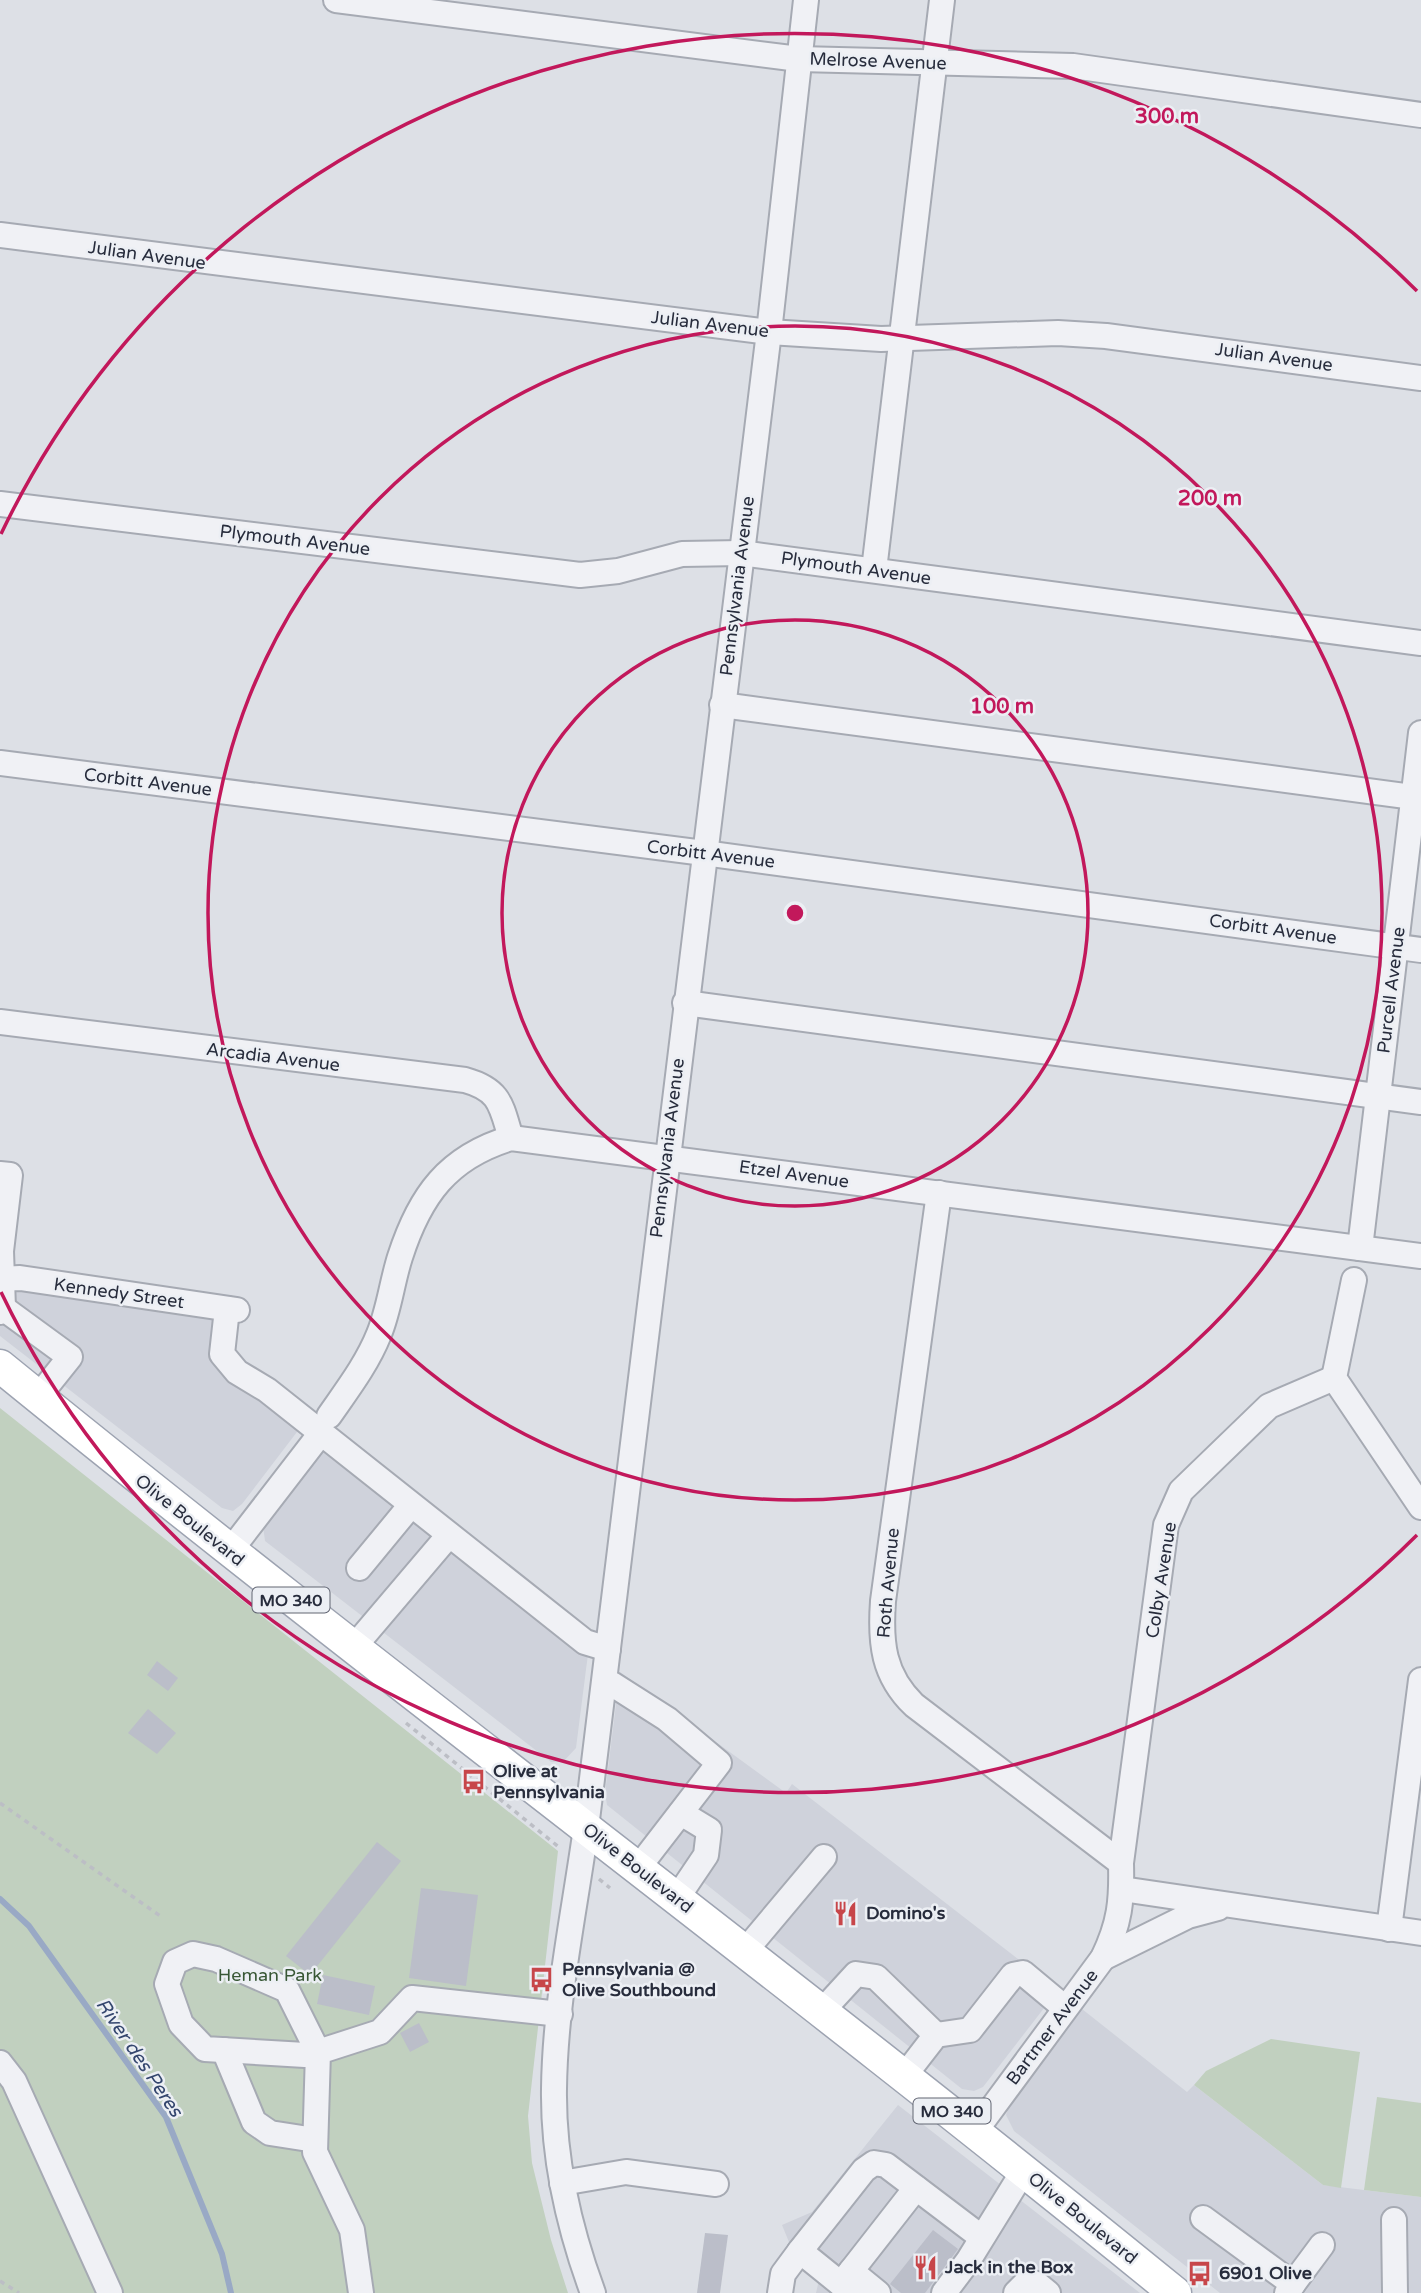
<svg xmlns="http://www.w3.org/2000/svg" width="1421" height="2293" font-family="'Varela Round',sans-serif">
<rect width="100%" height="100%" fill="#dde0e6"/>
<g fill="#cfd2db">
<path d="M0,1286l213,31 -2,33 3,15 86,63 -58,76 -9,7 -11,-3 -222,-172z"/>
<path d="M326,1446l262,208 -12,94 -13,14h-12l-286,-221 -2,-15z"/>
<path d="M620,1672l166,121 6,-9 266,206 -75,97 -9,4 -12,-2 -355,-284 -2,-12z"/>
<path d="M1082,2009l105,83 7,-7 129,100 98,12v96h-201l-206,-162 -8,-16 3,-9z"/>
<path d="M898,2105l242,188h-324l3,-13 -28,-33 -9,-22 30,-13z"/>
</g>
<g fill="#c1d0bf">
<path d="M0,1408l558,443 -30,265 4,47 19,77 17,53h-568z"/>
<path d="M1271,2039l89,13 -19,136 -18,-3 -129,-100 12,-14z"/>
<path d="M1377,2097l44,6v94l-57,-7z"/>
</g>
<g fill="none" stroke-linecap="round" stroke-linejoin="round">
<path stroke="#99a9c5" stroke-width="6" d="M0,1899l29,27 137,191 56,137 9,39"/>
</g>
<g fill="#bbbec9">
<path d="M157,1661l21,17 -10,13 -21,-16z"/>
<path d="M148,1709l28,24 -19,21 -29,-21z"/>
<path d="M377,1842l24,19 -91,114 -24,-19z"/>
<path d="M421,1888l57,7 -12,91 -57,-8z"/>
<path d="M323,1975l52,11 -6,29 -52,-11z"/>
<path d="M419,2023l10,19 -19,10 -10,-19z"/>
<path d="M933,2230l25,19 -33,44h-24l-11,-9z"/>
<path d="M705,2233l23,2 -8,58h-23z"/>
</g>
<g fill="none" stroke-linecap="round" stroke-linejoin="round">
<defs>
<g id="minor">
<path d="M336,0l463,59 274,7 348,49"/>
<path d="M0,235l769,97 112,7 177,-6 48,3 315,42"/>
<path d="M0,504l580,71 38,-4 64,-17 59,-1 680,90"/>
<path d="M874,570l68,-570"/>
<path d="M722,705l699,93"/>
<path d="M0,763l704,90 717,97"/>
<path d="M685,1003l736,99"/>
<path d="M0,1022l465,58c36,10 36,26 46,58"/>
<path d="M0,1174l10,1 -9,76 2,57 -3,4"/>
<path d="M939,1193l-56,408c-3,42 0,74 31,104l207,158"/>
<path d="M1360,1248l61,-515"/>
<path d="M0,1279l20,-1 217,32"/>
<path d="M1354,1280l-20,98 87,129"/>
<path d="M3,1308l67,49 -32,40"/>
<path d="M227,1309l-5,45 15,18 30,18 318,252 23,7"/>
<path d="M329,1416c18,-26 38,-52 50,-82 10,-24 13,-52 21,-77 20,-62 48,-100 111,-119l910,118"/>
<path d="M230,1551l91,-118"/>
<path d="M359,1568l52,-63"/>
<path d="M353,1648l96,-113"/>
<path d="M604,1684h8l55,35 52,44 -81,105"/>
<path d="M1122,1889l299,44"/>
<path d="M677,1898l29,-43 3,-25 -28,-17"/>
<path d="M1389,1929l32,-249"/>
<path d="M745,1951l79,-94"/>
<path d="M193,1954l23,5 71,31 31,62 -13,3 -100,-6 -24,-25 -14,-40 8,-22z"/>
<path d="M1103,1958l85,-42 30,-8"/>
<path d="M822,2011l34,-37 20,3 60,58"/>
<path d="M224,2050l30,72 16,11 45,7"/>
<path d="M0,2063l14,18 96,212"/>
<path d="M905,2075l31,-40 34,-5 43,-55 10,-2 42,35"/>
<path d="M976,2130l127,-172c17,-35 19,-57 18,-95l45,-338 15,-34 88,-85 65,-28"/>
<path d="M562,2183l64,-11 90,12"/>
<path d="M1203,2218l90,66 -6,9"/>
<path d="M1394,2220l1,73"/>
<path d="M800,2251l64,-81 10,-7 12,2 95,72"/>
<path d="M851,2271l27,22"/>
<path d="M841,2284l75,-96"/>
<path d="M1293,2284l29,-39"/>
<path d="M361,2293l-9,-63 -37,-78 3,-100 62,-20 32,-34 148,16"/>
<path d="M593,2293c-24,-65 -40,-134 -39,-204 1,-87 20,-175 32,-261l183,-1496 37,-332"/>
<path d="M780,2293l3,-19 17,-23 52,42"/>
<path d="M944,2293l24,-32 56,-91"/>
<path d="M1016,2293l11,-11 10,2 11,9"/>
</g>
<path id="major" d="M0,1366c387,315 789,612 1175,927"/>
</defs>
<use href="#minor" stroke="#a6aab3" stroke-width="28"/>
<use href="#major" stroke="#9da3b1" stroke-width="35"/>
<g stroke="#bcbec5" stroke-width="3.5" stroke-dasharray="5 5" stroke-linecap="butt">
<path d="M406,1723l154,125"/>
<path d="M0,1803l163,115"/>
<path d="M599,1879l11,9"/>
<path d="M0,2281l19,12"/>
</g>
<use href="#minor" stroke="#f0f1f5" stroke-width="24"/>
<use href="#major" stroke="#fff" stroke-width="32"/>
</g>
<g fill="none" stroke="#c2185b" stroke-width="3.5">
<circle cx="795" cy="913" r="293"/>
<circle cx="795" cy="913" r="587"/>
<path d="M1417 1535A880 880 0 0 1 1 1292M1 534A880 880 0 0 1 1417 291"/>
</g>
<defs>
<symbol id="bus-bare" viewBox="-9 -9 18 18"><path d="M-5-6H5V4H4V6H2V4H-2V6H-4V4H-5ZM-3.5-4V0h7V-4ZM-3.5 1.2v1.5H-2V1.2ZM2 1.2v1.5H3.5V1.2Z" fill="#c7464a" stroke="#eceff4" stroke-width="2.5" paint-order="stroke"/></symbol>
<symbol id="restaurant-bare" viewBox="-9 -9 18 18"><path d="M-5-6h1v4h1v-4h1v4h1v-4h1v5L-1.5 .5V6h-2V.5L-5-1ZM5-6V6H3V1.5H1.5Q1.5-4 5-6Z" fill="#c7464a" stroke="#eceff4" stroke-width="2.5" paint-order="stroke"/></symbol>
</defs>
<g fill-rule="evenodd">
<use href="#bus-bare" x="456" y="1764" width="35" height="35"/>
<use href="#restaurant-bare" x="828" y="1896" width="35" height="35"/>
<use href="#bus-bare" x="524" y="1962" width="35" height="35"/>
<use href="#restaurant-bare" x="908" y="2250" width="35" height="35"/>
<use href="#bus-bare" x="1182" y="2256" width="35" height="35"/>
</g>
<g text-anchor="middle" stroke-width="5" stroke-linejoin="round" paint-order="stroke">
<g fill="#eceff4" stroke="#626673" stroke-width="2">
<rect x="252.5" y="1587.5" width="77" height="25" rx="5"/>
<rect x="913.5" y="2098.5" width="77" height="25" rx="5"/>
</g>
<g font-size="16" font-weight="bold" fill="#272c3c">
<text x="291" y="1606">MO 340</text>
<text x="952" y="2117">MO 340</text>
</g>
<g font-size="18" fill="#272c3c" stroke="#eceff4">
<text transform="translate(878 61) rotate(2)" y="6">Melrose Avenue</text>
<text transform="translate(147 255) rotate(8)" y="6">Julian Avenue</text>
<text transform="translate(710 324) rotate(7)" y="6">Julian Avenue</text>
<text transform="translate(1274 357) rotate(8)" y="6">Julian Avenue</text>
<text transform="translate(295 540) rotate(7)" y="6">Plymouth Avenue</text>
<text transform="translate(856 568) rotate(8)" y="6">Plymouth Avenue</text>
<text transform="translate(737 586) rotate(-83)" y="6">Pennsylvania Avenue</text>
<text transform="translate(148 782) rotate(7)" y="6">Corbitt Avenue</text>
<text transform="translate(711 854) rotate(7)" y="6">Corbitt Avenue</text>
<text transform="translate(1273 929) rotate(8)" y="6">Corbitt Avenue</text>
<text transform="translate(1391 990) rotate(-83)" y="6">Purcell Avenue</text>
<text transform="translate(273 1057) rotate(7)" y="6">Arcadia Avenue</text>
<text transform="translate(667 1148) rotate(-83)" y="6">Pennsylvania Avenue</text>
<text transform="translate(794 1174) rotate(8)" y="6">Etzel Avenue</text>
<text transform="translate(119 1293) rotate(8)" y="6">Kennedy Street</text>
<text transform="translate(190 1520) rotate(39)" y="6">Olive Boulevard</text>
<text transform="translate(1161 1580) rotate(-81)" y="6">Colby Avenue</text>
<text transform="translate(888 1583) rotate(-85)" y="6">Roth Avenue</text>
<text transform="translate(638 1868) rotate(38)" y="6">Olive Boulevard</text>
<text transform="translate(1052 2027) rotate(-53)" y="6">Bartmer Avenue</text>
<text transform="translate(1083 2218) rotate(39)" y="6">Olive Boulevard</text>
</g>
<g font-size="18" font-weight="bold" fill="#272c3c" stroke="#eceff4" text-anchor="start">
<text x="493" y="1777">Olive at<tspan x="493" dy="21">Pennsylvania</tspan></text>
<text x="866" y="1919">Domino's</text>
<text x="562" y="1975">Pennsylvania @<tspan x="562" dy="21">Olive Southbound</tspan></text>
<text x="945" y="2273">Jack in the Box</text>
<text x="1219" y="2279">6901 Olive</text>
</g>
<g font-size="18" fill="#385735" stroke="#eceff4">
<text x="270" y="1981">Heman Park</text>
</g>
<g font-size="19" font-style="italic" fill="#34466e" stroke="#eceff4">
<text transform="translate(140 2057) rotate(56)" y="7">River des Peres</text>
</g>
</g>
<circle cx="795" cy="913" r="10" fill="#c2185b" stroke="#eceff4" stroke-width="3.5"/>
<g font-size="21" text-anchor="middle" font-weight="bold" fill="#c2185b" stroke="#eceff4" stroke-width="5" stroke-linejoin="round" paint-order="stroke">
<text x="1167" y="123">300 m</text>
<text x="1210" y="505">200 m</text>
<text x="1002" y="713">100 m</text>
</g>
</svg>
